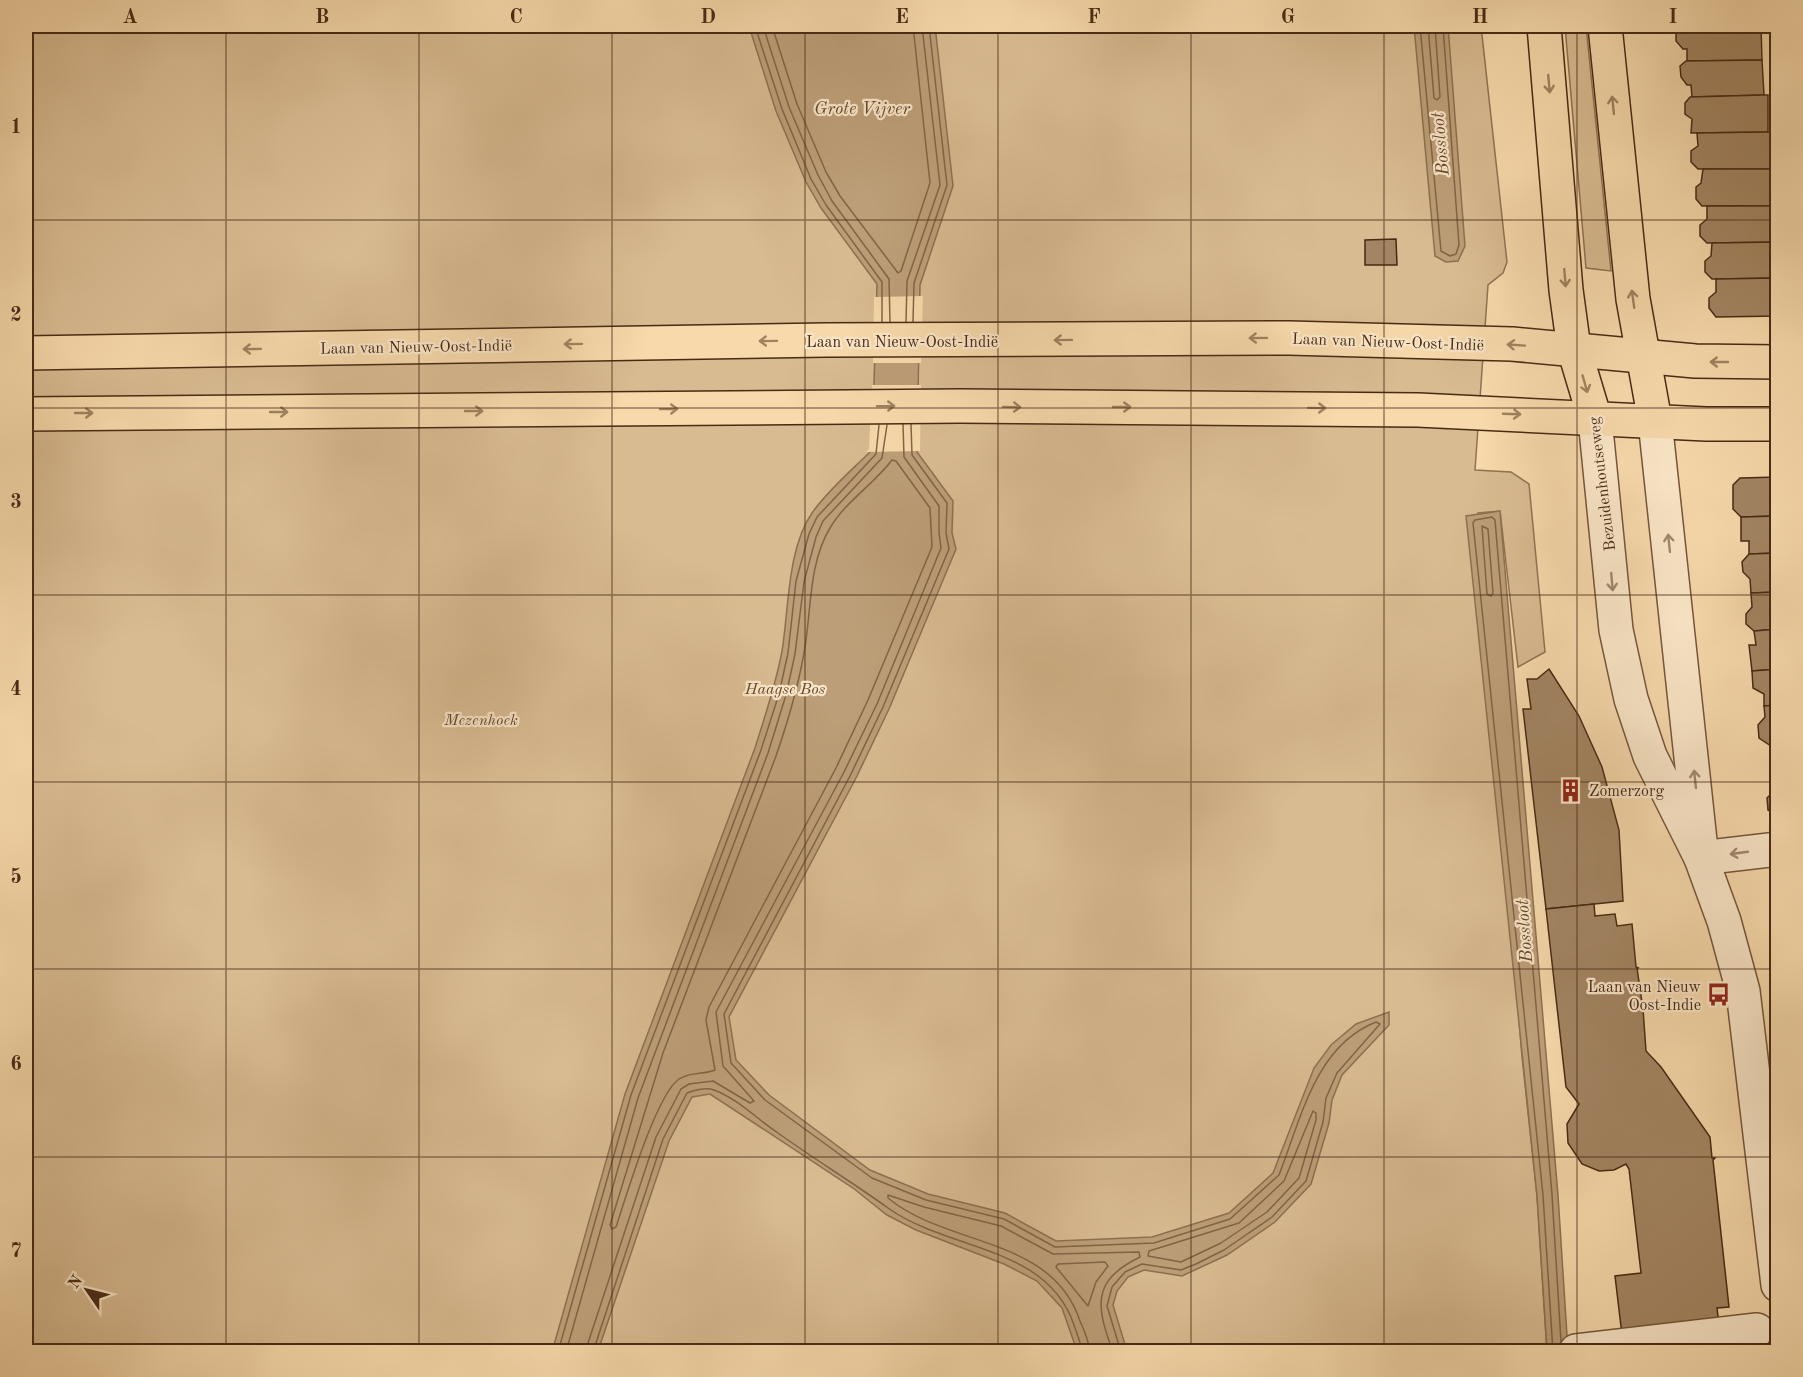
<svg xmlns="http://www.w3.org/2000/svg" width="1803" height="1377" font-family="'Old Standard TT',serif">
<rect width="100%" height="100%" fill="#f7d9ab"/>
<filter id="stains"><feTurbulence type="fractalNoise" baseFrequency=".00333" numOctaves="4"/><feColorMatrix values="0 0 0 0 .2 0 0 0 0 .09 0 0 0 0 .02 0 0 0 .5 -.17"/></filter>
<radialGradient id="worn" r=".72"><stop offset=".6" stop-color="#630" stop-opacity="0"/><stop offset="1" stop-color="#630" stop-opacity=".3"/></radialGradient>
<g fill="#d9bb92" stroke="#907254" stroke-width="1.5">
<path d="M26,26h1455l26,236 -4,11 -15,12 -13,185 36,2 18,12 16,168 -27,15 -18,-156 -22,2 44,544 15,139 10,155h-1521z"/>
<path d="M1565,26h21l25,245 -25,-3z"/>
</g>
<g fill="#bc9e78" stroke="#8e7050" stroke-width="1.5">
<path d="M749,26h186l18,160 -33,99 -3,167 36,49 -1,32 4,16 -67,160 -33,69 -127,239 7,43 33,35 101,75 58,24 77,19 51,28 96,-4 77,-24 44,-40 41,-105 17,-23 25,-21 33,-12v13l-47,50 -10,25 -3,23 -18,61 -36,38 -48,33 -45,21 -38,-6 -16,7 -11,14 -4,14 14,46h-50l-15,-43 -25,-27 -33,-17 -88,-34 -29,-15 -34,-27 -143,-94 -18,3 -23,44 -71,210 -46,1 73,-258 130,-346c10,-32 21,-64 27,-97 7,-42 5,-102 30,-138 16,-23 40,-43 60,-63l5,-166 -56,-76 -15,-26 -30,-71z"/>
<path d="M1414,26h34l17,220 -7,15 -12,1 -11,-6z"/>
<path d="M1500,511l58,684 10,156h-21l-10,-155 -71,-680z"/>
</g>
<g fill="#f7d9ab">
<path d="M923,296l-2,67h-48l1,-66z"/>
<path d="M872,385h49l-1,66 -54,1 3,-3z"/>
</g>
<g fill="none" stroke-linecap="round" stroke-linejoin="round">
<g stroke="#826446" stroke-width="1.5">
<path d="M755,26l27,83 29,70 15,26 56,77v40"/>
<path d="M763,26l26,81 29,68 14,26 57,78 1,43"/>
<path d="M772,26l25,78 29,68 14,24 58,77 3,-2 29,-88 -17,-157"/>
<path d="M1420,26l21,225 9,5 6,-2 3,-9 -16,-219"/>
<path d="M1428,26l6,72 3,2 3,-3 -5,-71"/>
<path d="M906,322l1,-41 33,-96 -18,-159"/>
<path d="M913,322l1,-39 33,-98 -18,-159"/>
<path d="M911,424l1,31 35,48 -1,30 3,16 -66,158 -33,69 -126,238 7,49 34,37 107,78 54,22 78,19 51,28 99,-4 76,-24 49,-44c22,-56 36,-129 97,-153l4,2 -43,49 -11,25 -3,24 -17,59 -34,36 -48,33 -28,14 -15,6 -39,-6 -17,8 -13,15 -5,19 14,46"/>
<path d="M892,460l4,1 34,47 2,39 -64,153 -32,68 -127,239 -3,13 9,50c-11,5 -25,1 -36,9 -23,16 -53,118 -63,148l-4,2 -2,-4 53,-172 113,-297c11,-32 21,-65 27,-98 9,-42 4,-92 27,-130 15,-26 44,-44 62,-68z"/>
<path d="M1482,526l6,3 5,64 -2,3 -4,-2z"/>
<path d="M1313,1111l3,2v7l-17,58 -32,34 -46,31 -40,19 -33,-6 1,-5 90,-28 45,-42z"/>
<path d="M1105,1262l3,4 -12,16 -8,24 -32,-39 2,-3z"/>
<path d="M558,1352l73,-257 130,-345 18,-56 9,-41 8,-72 13,-47 8,-17 59,-63 3,-29"/>
<path d="M566,1352l72,-254 130,-345 18,-58 9,-41 9,-72 12,-45 7,-16 59,-63 5,-33"/>
<path d="M585,1352l71,-215 25,-48 8,-5 24,-3 37,22 4,-2 -31,-35 -7,-54 128,-240 33,-68 64,-156 -2,-15v-27l-35,-49 -1,-33"/>
<path d="M593,1352l70,-213 24,-46c7,-3 20,-6 27,-3 24,9 43,29 64,43 36,26 74,49 110,75 60,43 159,37 186,117 3,9 7,18 8,27"/>
<path d="M1090,1352c-1,-11 -6,-22 -10,-31 -28,-85 -133,-74 -192,-123v-3l36,12 77,19 52,28 86,-2 1,5c-49,24 -44,49 -27,95"/>
<path d="M1553,1352l-10,-157 -70,-672 2,-3 17,-3 3,3 57,675 9,147"/>
</g>
</g>
<g fill="#a38563" stroke="#482a15" stroke-width="1.5">
<path d="M1681,26h80l1,34 -75,1v-12h-4l-7,-8v-11z"/>
<path d="M1762,60l2,35 -72,2 -1,-12h-4l-6,-8 -1,-11 6,-5z"/>
<path d="M1764,95h4v37l-77,1 1,-14 -7,-5v-11l5,-6z"/>
<path d="M1768,132h7l1,37h-78l-7,-7v-11l7,-5 -1,-13z"/>
<path d="M1703,169h75l-2,37h-74l-6,-7v-12l5,-4z"/>
<path d="M1707,206h71v36l-71,1 -7,-7v-11l7,-6z"/>
<path d="M1396,239l1,26h-32v-25z"/>
<path d="M1778,242v36l-66,1 -7,-7v-11l6,-5 1,-13z"/>
<path d="M1778,278v38l-62,1 -7,-9v-10l7,-6v-13z"/>
<path d="M1778,477v39l-37,1 -8,-8v-24l7,-7z"/>
<path d="M1778,516v37l-29,1v-13h-8v-24z"/>
<path d="M1778,553v39l-27,1 -1,-14 -7,-7 -1,-10 7,-8z"/>
<path d="M1778,592v37l-24,2 -8,-7v-10l6,-7 -1,-14z"/>
<path d="M1778,629v40l-26,2 -3,-26h7l-2,-14z"/>
<path d="M1549,669l30,47 23,51 17,63 4,71 -77,8 -23,-200h8l-4,-30h10z"/>
<path d="M1778,669v36l-14,1v-12l-11,-6 -1,-17z"/>
<path d="M1778,705v41h-7l-12,-8 -1,-13 7,-8 -1,-11z"/>
<path d="M1771,746h7v33h-5z"/>
<path d="M1773,779h5v37l-10,-6 -1,-12 7,-7z"/>
<path d="M1594,904l1,12 20,-2 2,12 15,-2 4,43 3,1h-2l6,41 3,42 15,16 49,70 2,21h3l-2,2 16,147 -12,1 2,16 -97,11 -7,-59 26,-3 -12,-104 -3,-5 -12,6 -15,1 -17,-7 -14,-21 -1,-19 12,-20 -13,-17 -20,-178z"/>
</g>
<g fill="none" stroke-linecap="round" stroke-linejoin="round">
<defs>
<g id="minor">
<path d="M1595,419l21,211 15,69 19,57 51,102 23,63 19,70 35,294"/>
<path d="M1655,421l45,420"/>
<path d="M1701,858l77,-9"/>
<path d="M1576,1351l181,-21"/>
</g>
<g id="major">
<path d="M1544,26l22,264 8,59 21,70"/>
<path d="M1605,26l28,273 22,122"/>
<path d="M26,353l800,-13 463,-2 223,6 183,17 83,1"/>
<path d="M26,414l934,-8 458,4 288,14h72"/>
</g>
</defs>
<use href="#minor" stroke="#74563a" stroke-width="36"/>
<use href="#major" stroke="#482a15" stroke-width="36"/>
<use href="#minor" stroke="#fae6c8" stroke-width="33"/>
<use href="#major" stroke="#f7d9ab" stroke-width="33"/>
</g>
<defs><path id="oneway-shaft" d="M-6 0H5M1.5-3L5.5 0L1.5 3" fill="none" stroke-width="1.6" stroke-linecap="round" stroke-linejoin="round" transform="scale(1.5)"/></defs>
<g stroke="#a08260">
<use href="#oneway-shaft" transform="translate(1549 84) rotate(85)"/>
<use href="#oneway-shaft" transform="translate(1613 105) rotate(-96)"/>
<use href="#oneway-shaft" transform="translate(1565 278) rotate(85)"/>
<use href="#oneway-shaft" transform="translate(1633 299) rotate(-98)"/>
<use href="#oneway-shaft" transform="translate(1258 338) rotate(179)"/>
<use href="#oneway-shaft" transform="translate(1063 340) rotate(179)"/>
<use href="#oneway-shaft" transform="translate(768 341) rotate(179)"/>
<use href="#oneway-shaft" transform="translate(573 344) rotate(179)"/>
<use href="#oneway-shaft" transform="translate(1516 345) rotate(-176)"/>
<use href="#oneway-shaft" transform="translate(252 349) rotate(179)"/>
<use href="#oneway-shaft" transform="translate(1719 362) rotate(180)"/>
<use href="#oneway-shaft" transform="translate(1585 384) rotate(74)"/>
<use href="#oneway-shaft" transform="translate(886 406) rotate(-1)"/>
<use href="#oneway-shaft" transform="translate(1012 407) rotate(1)"/>
<use href="#oneway-shaft" transform="translate(1122 407)"/>
<use href="#oneway-shaft" transform="translate(1317 408) rotate(1)"/>
<use href="#oneway-shaft" transform="translate(669 409) rotate(-1)"/>
<use href="#oneway-shaft" transform="translate(474 411)"/>
<use href="#oneway-shaft" transform="translate(279 412)"/>
<use href="#oneway-shaft" transform="translate(84 413)"/>
<use href="#oneway-shaft" transform="translate(1512 414) rotate(2)"/>
</g>
<g stroke="#a1886e">
<use href="#oneway-shaft" transform="translate(1669 543) rotate(-96)"/>
<use href="#oneway-shaft" transform="translate(1612 582) rotate(85)"/>
<use href="#oneway-shaft" transform="translate(1695 779) rotate(-96)"/>
<use href="#oneway-shaft" transform="translate(1739 853) rotate(172)"/>
</g>
<path fill="none" stroke="#482a15" stroke-width="1.5" stroke-opacity="0.55" d="M226,26v1326M419,26v1326M612,26v1326M805,26v1326M998,26v1326M1191,26v1326M1384,26v1326M1577,26v1326M26,220h1752M26,408h1752M26,595h1752M26,782h1752M26,969h1752M26,1157h1752"/>
<defs>
<symbol id="building-bare" viewBox="-9 -9 18 18"><path d="M-4-6H4V6H1V3H-1V6H-4ZM-2.5-4.3h1.7v1.8h-1.7ZM.8-4.3h1.7v1.8H.8ZM-2.5-1h1.7V.8h-1.7ZM.8-1h1.7V.8H.8Z" fill="#8f2418" stroke="#fae6c8" stroke-width="2.5" paint-order="stroke"/></symbol>
<symbol id="bus-bare" viewBox="-9 -9 18 18"><path d="M-5-6H5V4H4V6H2V4H-2V6H-4V4H-5ZM-3.5-4V0h7V-4ZM-3.5 1.2v1.5H-2V1.2ZM2 1.2v1.5H3.5V1.2Z" fill="#8f2418" stroke="#fae6c8" stroke-width="2.5" paint-order="stroke"/></symbol>
</defs>
<g fill-rule="evenodd">
<use href="#building-bare" x="1554" y="774" width="33" height="33"/>
<use href="#bus-bare" x="1702" y="978" width="33" height="33"/>
</g>
<g text-anchor="middle" stroke-width="4.5" stroke-linejoin="round" paint-order="stroke">
<g font-size="16" fill="#482a15" stroke="#fae6c8">
<text x="902" y="347">Laan van Nieuw-Oost-Indië</text>
<text transform="translate(1388 341) rotate(2)" y="6">Laan van Nieuw-Oost-Indië</text>
<text transform="translate(416 346) rotate(-1)" y="6">Laan van Nieuw-Oost-Indië</text>
<text transform="translate(1601 484) rotate(-97)" y="6">Bezuidenhoutseweg</text>
</g>
<g font-size="16" font-style="italic" fill="#65472e" stroke="#fae6c8">
<text x="785" y="694">Haagse Bos</text>
<text x="481" y="725">Mezenhoek</text>
</g>
<g font-size="16" fill="#482a15" stroke="#fae6c8" text-anchor="start">
<text x="1589" y="796">Zomerzorg</text>
<text x="1701" y="992" text-anchor="end">Laan van Nieuw<tspan x="1701" dy="18">Oost-Indie</tspan></text>
</g>
<g font-size="18" font-style="italic" fill="#65472e" stroke="#fae6c8">
<text x="862" y="114">Grote Vijver</text>
<text transform="translate(1440 144) rotate(-95)" y="6">Bossloot</text>
<text transform="translate(1524 931) rotate(-94)" y="6">Bossloot</text>
</g>
</g>
<rect width="1803" height="1377" fill="none" stroke="#f7d9ab" stroke-width="66"/>
<g transform="translate(87 1290) rotate(305)" stroke="#fae6c8" stroke-width="4.5" paint-order="stroke">
<path d="M0-4.5L10 22L0 15L-10 22Z" fill="#482a15"/>
<text y="-9" font-size="16" font-weight="bold" text-anchor="middle" fill="#482a15">N</text>
</g>
<rect x="33" y="33" width="1737" height="1311" fill="none" stroke="#482a15" stroke-width="2"/>
<g font-size="20" text-anchor="middle" font-weight="bold" fill="#482a15">
<text x="130" y="23">A</text>
<text x="322" y="23">B</text>
<text x="516" y="23">C</text>
<text x="708" y="23">D</text>
<text x="902" y="23">E</text>
<text x="1094" y="23">F</text>
<text x="1288" y="23">G</text>
<text x="1480" y="23">H</text>
<text x="1673" y="23">I</text>
<text x="16" y="133">1</text>
<text x="16" y="321">2</text>
<text x="16" y="508">3</text>
<text x="16" y="695">4</text>
<text x="16" y="883">5</text>
<text x="16" y="1070">6</text>
<text x="16" y="1257">7</text>
</g>
<rect width="100%" height="100%" filter="url(#stains)"/>
<rect width="100%" height="100%" fill="url(#worn)"/>
</svg>
